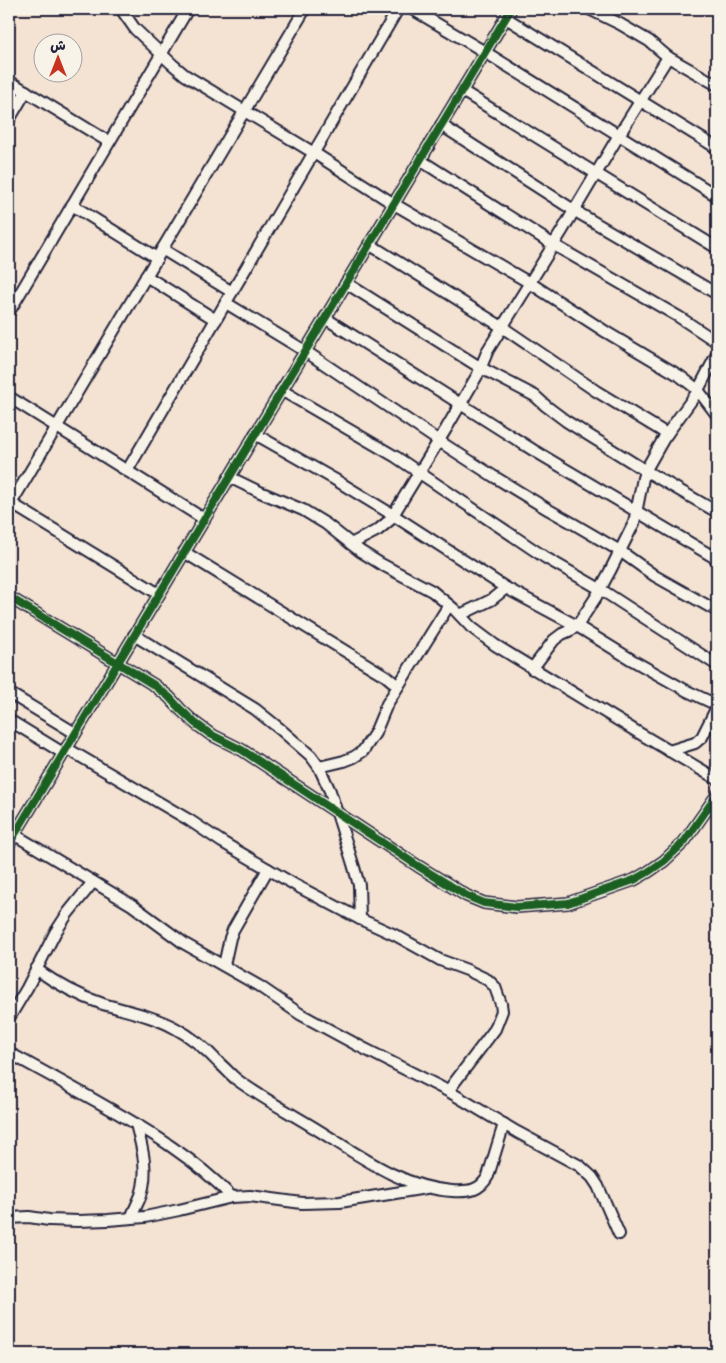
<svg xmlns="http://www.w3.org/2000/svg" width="726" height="1363" font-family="'Patrick Hand','Playpen Sans Arabic',sans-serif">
<rect width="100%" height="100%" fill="#f4e2d2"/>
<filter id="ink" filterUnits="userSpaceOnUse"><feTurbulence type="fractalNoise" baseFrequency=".02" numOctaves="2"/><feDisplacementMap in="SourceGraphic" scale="10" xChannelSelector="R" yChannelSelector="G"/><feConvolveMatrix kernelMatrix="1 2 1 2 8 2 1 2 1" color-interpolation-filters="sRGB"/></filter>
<g filter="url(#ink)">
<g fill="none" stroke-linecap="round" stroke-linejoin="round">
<defs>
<g id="street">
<path d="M121,9l14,20 37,35 13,11 129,78 80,51 136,79 76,49 74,44 18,14 19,25"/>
<path d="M412,9l73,43 232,144"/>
<path d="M589,9l31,15 29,17 19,16 49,28"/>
<path d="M506,18l211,130"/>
<path d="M9,81l100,61"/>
<path d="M462,91l255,157"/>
<path d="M9,120l17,-29"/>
<path d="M441,125l134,86 142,83"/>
<path d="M420,160l134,85 125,72 38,25"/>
<path d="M72,205l85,53"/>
<path d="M369,244l133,83 94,64 71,43"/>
<path d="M162,249l70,43"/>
<path d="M146,276l70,44"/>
<path d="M346,283l135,85 54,28 11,10 20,15 80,50 71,41"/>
<path d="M226,303l79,48 134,90 54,35 56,34 25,14 46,27 35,25 62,35"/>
<path d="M9,312l179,-303"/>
<path d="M325,318l208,132 184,109"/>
<path d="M281,390l115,67 150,101 54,31 117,76"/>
<path d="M9,397l195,122"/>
<path d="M255,434l79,45 59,36 113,73 71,38 55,34 55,31 30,14"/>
<path d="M127,471l271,-462"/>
<path d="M229,477l31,15 43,18 23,14 34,27 21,13 51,27 23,19 16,17 24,18 144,88 78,46"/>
<path d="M9,502l150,92"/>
<path d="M9,507l296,-498"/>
<path d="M351,544l27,-14 12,-10 56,-91 32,-55 10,-24 74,-119 57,-96 49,-78"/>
<path d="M184,552l187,115 15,9 12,10"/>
<path d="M9,597l145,88 15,12 11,12 15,14 15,11 32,16 176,116 49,30 17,7 33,4 51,-4 66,-23 14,-8 16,-11 20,-19 33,-47"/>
<path d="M460,615l31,-15 15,-12"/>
<path d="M134,635l121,74 25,20 31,27 8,11 11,24 23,73 6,21 1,34"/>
<path d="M532,669l22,-29 8,-6 9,-4 6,-4 19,-29 14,-26 24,-48 9,-45 5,-12 16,-28 32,-44 21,-40"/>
<path d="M9,693l66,40"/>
<path d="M9,720l54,33"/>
<path d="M66,748l123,72 33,22 75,44 63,33 35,16 45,25 27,10 21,10 7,7 6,17 1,7 -7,18 -47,62"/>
<path d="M669,751l26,-8 7,-6 15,-30"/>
<path d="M319,767l25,-6 10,-4 9,-6 12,-18 12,-29 62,-99"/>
<path d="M10,832l122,73 53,39 74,42 41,28 61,33 87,44 69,41 63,34 12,11 6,9 21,48"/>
<path d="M9,844l502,-835"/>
<path d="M224,965l6,-27 3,-8 35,-61"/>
<path d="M36,969c21,15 43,27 67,35 24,7 50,12 72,24 17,9 31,21 44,35 6,5 11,11 17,16 24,18 51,32 77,48 43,26 88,61 139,64 17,1 28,0 36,-15l16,-52"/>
<path d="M9,1018l18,-30 28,-55 13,-20 25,-31"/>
<path d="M9,1053c32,17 64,35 96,53 46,26 90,53 127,91"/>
<path d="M9,1218l20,-1 20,3 29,1 30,-1 37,-3 34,-7 53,-13 18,-1 52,7 38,-1 86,-14"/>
<path d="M131,1218c3,-8 7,-15 10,-23 8,-24 1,-48 -5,-71"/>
</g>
</defs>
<use href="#street" stroke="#22223b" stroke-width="14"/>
<use href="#street" stroke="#f7f3e8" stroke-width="10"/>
<defs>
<g id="cycleway">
<path d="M9,597l145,88 15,12 11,12 15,14 15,11 32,16 176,116 49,30 17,7 33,4 51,-4 66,-23 14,-8 16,-11 20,-19 33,-47"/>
<path d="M9,844l502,-835"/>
</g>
</defs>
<use href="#cycleway" stroke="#f7f3e8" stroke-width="11"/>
<use href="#cycleway" stroke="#1b5e20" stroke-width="8"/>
</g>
</g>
<rect width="726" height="1363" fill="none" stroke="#f7f3e8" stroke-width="30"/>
<rect x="15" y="15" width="696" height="1333" fill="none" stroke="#22223b" stroke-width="2" filter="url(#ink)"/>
<g transform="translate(58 58)"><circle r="24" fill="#f7f3e8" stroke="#a29fa3"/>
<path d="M0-4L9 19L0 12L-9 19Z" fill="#c8321e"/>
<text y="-8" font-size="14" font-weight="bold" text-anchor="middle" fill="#22223b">ش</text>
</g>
</svg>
